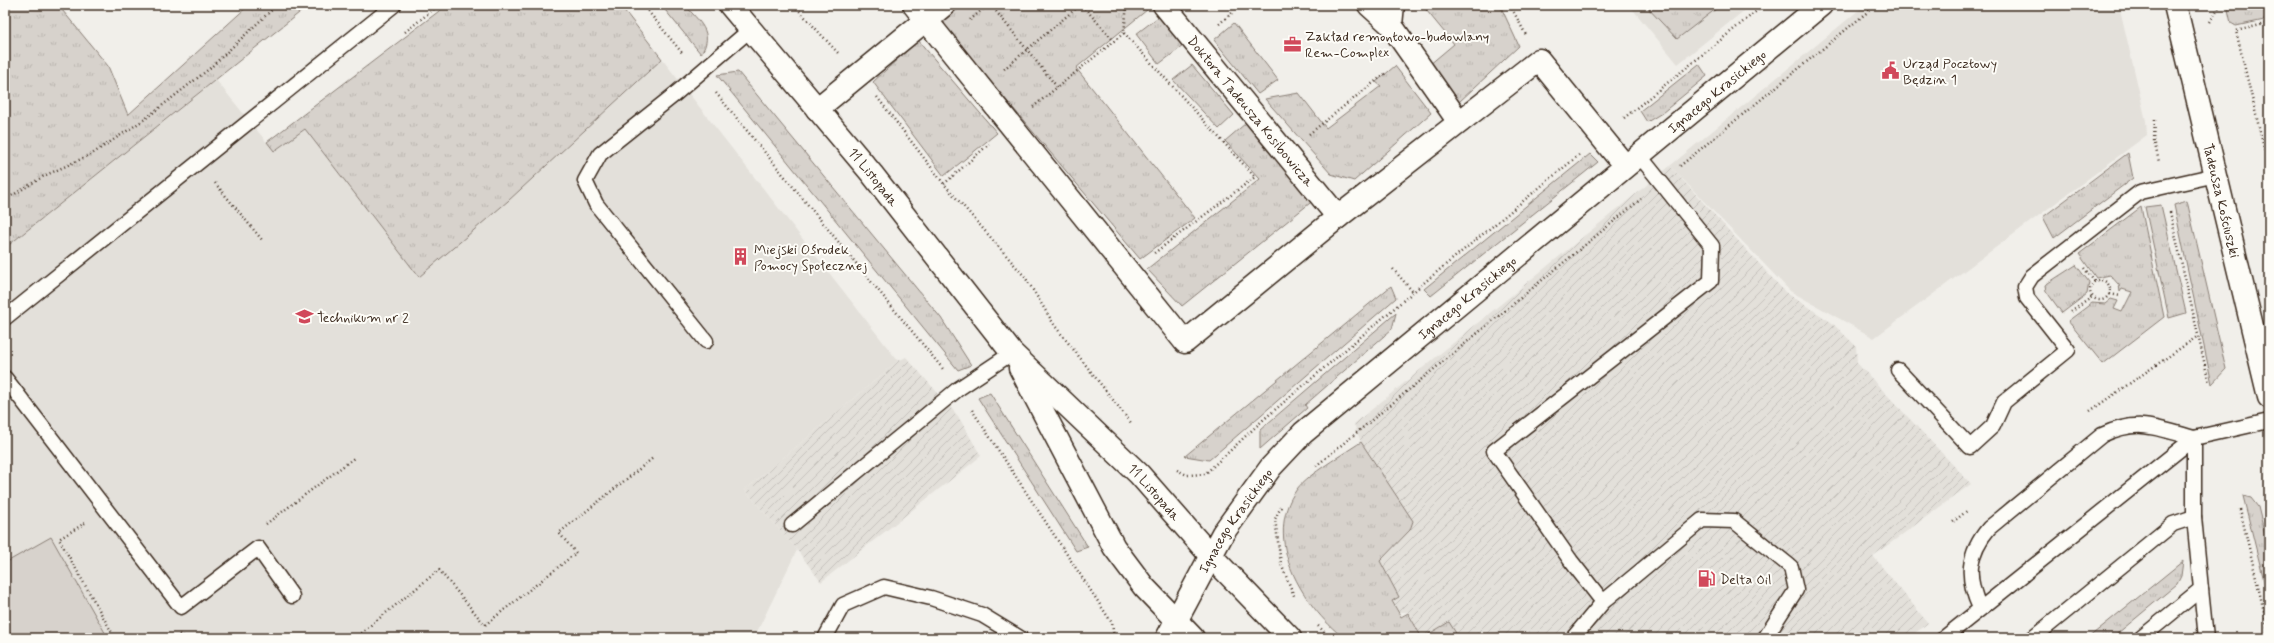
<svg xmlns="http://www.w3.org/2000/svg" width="2274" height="643" font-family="Mynerve,sans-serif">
<defs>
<pattern id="industrial-furrows" width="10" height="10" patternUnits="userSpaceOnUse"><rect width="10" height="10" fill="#e3e0da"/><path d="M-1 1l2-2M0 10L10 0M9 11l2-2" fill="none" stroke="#c4c0bb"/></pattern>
<pattern id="grass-tufts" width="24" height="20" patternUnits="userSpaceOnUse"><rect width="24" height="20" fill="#d7d2cc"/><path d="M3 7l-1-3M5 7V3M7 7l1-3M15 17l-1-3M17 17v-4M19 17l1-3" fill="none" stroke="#b9b4af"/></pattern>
</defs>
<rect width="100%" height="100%" fill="#f1efea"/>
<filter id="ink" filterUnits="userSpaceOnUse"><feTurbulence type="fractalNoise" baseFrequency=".025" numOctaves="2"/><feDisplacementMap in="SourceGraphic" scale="8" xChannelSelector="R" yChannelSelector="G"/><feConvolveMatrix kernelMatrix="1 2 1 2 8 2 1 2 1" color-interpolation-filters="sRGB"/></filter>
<g filter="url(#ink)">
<g fill="#e3e0da">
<path d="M1629,5h122l-73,59z"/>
<path d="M1865,5h254l27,116 1,14 -273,203 -84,-47 -120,-125z"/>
<path d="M662,59l236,302 -153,129 52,60 -43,88h-749v-390l211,-168 58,71 31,-22 114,148 89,-76z"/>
</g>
<g fill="url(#industrial-furrows)">
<path d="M1670,166l115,126 46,30 25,24 1,17 114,121 -98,72 55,67 -19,15h-451l-10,-15 -26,14 -14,-25h-9l-6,-11 6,-4 -19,-36 30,-31 3,-9 -52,-79 -7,-18z"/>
<path d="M906,357l52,59 23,40 -160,126 -24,-32 -52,-60 153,-129z"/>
</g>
<g fill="url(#grass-tufts)" stroke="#897e75">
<path d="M5,5h53l50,61 20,49 121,-110h60l-304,243z"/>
<path d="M447,5h173l42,54 -154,142 -89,76 -114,-148 -31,22 -7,-9z"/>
<path d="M661,5h24c14,17 30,27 16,49z"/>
<path d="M963,5h190l-77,63 119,150 -55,41 -196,-233 1,-6z"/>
<path d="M1422,5h78l19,41 -60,56 -30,-37 25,-21z"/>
<path d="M1645,5h76l-44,34z"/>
<path d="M2227,5h42v14l-33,7 -5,-3z"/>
<path d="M1161,15l22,31 -24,18 -23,-30z"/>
<path d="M1234,23l44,57 -20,14 -44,-54z"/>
<path d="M918,40l79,93 -53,43 -71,-94z"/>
<path d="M1699,64l8,12 -45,37 -15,9 -7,-11z"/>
<path d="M1192,65l42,50 -15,14 -46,-49z"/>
<path d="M1395,66l36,47 -77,68 -23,-7 -66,-75 34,-6 27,35 55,-42 -5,-4z"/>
<path d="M738,72l203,246 30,47 -13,5 -241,-295z"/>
<path d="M1246,123l69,76 -133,107 -35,-37 113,-90 -35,-38z"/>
<path d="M2128,153l5,25 -79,60 -11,-21z"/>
<path d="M1590,154l8,8 -167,134 -7,-7z"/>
<path d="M2187,201l39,168 -14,15 -38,-179z"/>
<path d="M2161,205l25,108 -17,5 -24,-111z"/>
<path d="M2141,207l23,110 -61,47 -35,-43 24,-18 13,1 6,-5 7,2 -4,8 8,3 10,-20 -10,-3 -2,3 -1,-7 -9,-10 -14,3 -17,-24z"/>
<path d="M2076,265l13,17 -2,12 -25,19 -16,-22 -1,-6z"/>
<path d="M1391,286l5,12 -187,162 -24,-4z"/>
<path d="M1396,313l-4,16 -87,76 2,3 -47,41v-19z"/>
<path d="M990,393l98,154 -12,4 -98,-153z"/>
<path d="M1361,442l52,79 -3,9 -30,31 19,36 -7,4 9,16 7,-4 14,25 27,-16 10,16h-115c-41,-32 -83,-99 -47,-149 10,-14 48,-36 64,-47z"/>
<path d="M2243,496l8,2 7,9 11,44v50z"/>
<path d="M2183,561l-2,15 -4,8 -65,54h-24z"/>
</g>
<path fill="#d7d2cc" stroke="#897e75" d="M51,537l57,101h-103v-75z"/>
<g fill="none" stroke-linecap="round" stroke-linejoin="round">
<defs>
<g id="service">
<path d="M5,318l389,-313"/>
<path d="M706,341l-110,-137 -11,-23 15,-27 74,-59 77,-66"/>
<path d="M1898,370l72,77 23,-21 11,-24 64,-52 -41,-52 -2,-11 7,-11 108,-84 76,-17"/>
<path d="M5,378l176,229 77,-59 34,48"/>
<path d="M792,525l166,-136 54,-36"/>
<path d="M2201,589l5,49"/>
<path d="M1603,602l-32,-41 -77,-110 217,-170 1,-35 -73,-91"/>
<path d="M1980,608c-14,-30 -13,-54 9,-80l113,-93c37,-17 55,-7 92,3"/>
<path d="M825,638l18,-33 41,-18 47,11 51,17 38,23"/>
<path d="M1573,638l30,-36 99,-82 32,1 57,46 5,23 -31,48"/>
<path d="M1944,638l250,-200 75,-17"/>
<path d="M2033,638l140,-114 21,-7"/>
<path d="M2141,638l60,-49 -7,-72v-79"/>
</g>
<g id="minor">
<path id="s1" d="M730,5l142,169 140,179 127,121 71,81 80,83"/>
<path d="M914,5l271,337 153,-125 201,-157 86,106"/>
<path id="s2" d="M1164,5l174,212"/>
<path d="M1369,5l22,20"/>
<path d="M1393,5l-2,20 68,97"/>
<path id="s3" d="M2175,5l94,392"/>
<path d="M817,109l127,-104"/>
<path d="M1020,368l94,179 30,40 49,51"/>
<path id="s4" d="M1167,638l56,-105 48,-66 32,-34 518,-428"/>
</g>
</defs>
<use href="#service" stroke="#3b2a1e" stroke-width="17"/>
<use href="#minor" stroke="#3b2a1e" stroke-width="25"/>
<g stroke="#3b2a1e" stroke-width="2.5" stroke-dasharray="1 3" stroke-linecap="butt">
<path d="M643,5l40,49"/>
<path d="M794,5l44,48"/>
<path d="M991,5l66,82"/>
<path d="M1082,5l32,36"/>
<path d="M1510,5l16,30"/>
<path d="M970,20l18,-15"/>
<path d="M2210,22l10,-17"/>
<path d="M2269,23l-33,8 33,138"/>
<path d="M1219,24l13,-11"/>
<path d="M405,32l34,-27"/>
<path d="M1124,33l131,144 -102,77"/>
<path d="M1004,69l76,-64"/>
<path d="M716,93l227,276"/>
<path d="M877,97l67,87 81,93 30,49 77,98"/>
<path d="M1033,107l91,-74 3,-28"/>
<path d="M1624,118l140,-113"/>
<path d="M2155,120l-1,20 5,22"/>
<path d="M1309,134l78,-62"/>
<path d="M1680,166l196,-161"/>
<path d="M215,183l48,58"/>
<path d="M944,184l45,-40"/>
<path d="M5,200l39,-24 48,-22 53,-35 64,-50 68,-64"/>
<path d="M2170,212l39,171"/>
<path d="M2084,268l11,14"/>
<path d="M1393,269l21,24"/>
<circle cx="2100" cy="290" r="10"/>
<path d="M2110,294l10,2"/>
<path d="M2071,312l21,-15"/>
<path d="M972,410l140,213 2,15"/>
<path d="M2090,411l108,-75"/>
<path d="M1316,466l325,-267"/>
<path d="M1177,470l10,5 18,-1 58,-54 169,-144 147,-121"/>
<path d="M1281,507l-6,12 6,45 14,34"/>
<path d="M2240,509l29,124"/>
<path d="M1953,522l15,-12"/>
<path d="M85,523l-26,16 56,99"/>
<path d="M266,524l88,-66"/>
<path d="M1318,626l13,12"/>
<path d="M179,634l7,4"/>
<path d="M355,638l84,-68 46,55 91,-72 -17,-20 94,-75"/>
</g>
<use href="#service" stroke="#fdfcf7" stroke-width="14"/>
<use href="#minor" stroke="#fdfcf7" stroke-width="22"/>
</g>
</g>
<defs>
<symbol id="office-bare" viewBox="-9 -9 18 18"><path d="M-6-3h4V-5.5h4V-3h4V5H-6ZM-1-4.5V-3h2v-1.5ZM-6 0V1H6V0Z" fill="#d1495b" stroke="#fdfcf7" stroke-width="2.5" paint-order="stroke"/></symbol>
<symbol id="civic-bare" viewBox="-9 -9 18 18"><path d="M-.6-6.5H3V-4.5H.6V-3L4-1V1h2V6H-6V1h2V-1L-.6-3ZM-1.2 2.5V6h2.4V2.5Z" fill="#d1495b" stroke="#fdfcf7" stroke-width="2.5" paint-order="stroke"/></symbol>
<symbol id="building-bare" viewBox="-9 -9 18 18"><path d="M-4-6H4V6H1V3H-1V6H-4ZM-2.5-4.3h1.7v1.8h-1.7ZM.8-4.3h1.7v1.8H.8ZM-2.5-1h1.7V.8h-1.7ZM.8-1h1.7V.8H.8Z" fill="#d1495b" stroke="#fdfcf7" stroke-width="2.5" paint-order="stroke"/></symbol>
<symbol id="school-bare" viewBox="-9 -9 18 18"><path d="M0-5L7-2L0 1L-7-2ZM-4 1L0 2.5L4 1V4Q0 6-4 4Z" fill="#d1495b" stroke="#fdfcf7" stroke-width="2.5" paint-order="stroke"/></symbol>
<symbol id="fuel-bare" viewBox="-9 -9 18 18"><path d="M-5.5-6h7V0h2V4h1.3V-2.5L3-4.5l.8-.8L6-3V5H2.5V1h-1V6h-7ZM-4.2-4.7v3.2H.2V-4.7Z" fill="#d1495b" stroke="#fdfcf7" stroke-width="2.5" paint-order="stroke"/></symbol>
</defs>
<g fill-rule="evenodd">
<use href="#office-bare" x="1280" y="32" width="25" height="25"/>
<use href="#civic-bare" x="1878" y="58" width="25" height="25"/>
<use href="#building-bare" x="728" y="244" width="25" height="25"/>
<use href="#school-bare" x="292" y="304" width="25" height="25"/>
<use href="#fuel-bare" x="1694" y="566" width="25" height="25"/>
</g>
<g text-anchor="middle" stroke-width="4" stroke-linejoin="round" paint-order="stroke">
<g font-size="14" fill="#3b2a1e" stroke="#fdfcf7" text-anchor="start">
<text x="1305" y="41">Zakład remontowo-budowlany<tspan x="1305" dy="16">Rem-Complex</tspan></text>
<text x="1903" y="68">Urząd Pocztowy<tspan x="1903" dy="16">Będzin 1</tspan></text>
<text x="754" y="254">Miejski Ośrodek<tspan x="754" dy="16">Pomocy Społecznej</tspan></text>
<text x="317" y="322">Technikum nr 2</text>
<text x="1720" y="584">Delta Oil</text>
</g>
<g font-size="14" fill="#3b2a1e" stroke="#fdfcf7">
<text dy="5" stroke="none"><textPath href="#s4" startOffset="784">Ignacego Krasickiego</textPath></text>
<text dy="5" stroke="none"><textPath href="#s2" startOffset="137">Doktora Tadeusza Kosibowicza</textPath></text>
<text dy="5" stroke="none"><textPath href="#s1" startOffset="224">11 Listopada</textPath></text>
<text dy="5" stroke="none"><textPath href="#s3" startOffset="201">Tadeusza Kościuszki</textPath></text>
<text dy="5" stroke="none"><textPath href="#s4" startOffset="460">Ignacego Krasickiego</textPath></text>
<text dy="5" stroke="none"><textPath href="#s1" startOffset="647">11 Listopada</textPath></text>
<text dy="5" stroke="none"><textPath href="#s4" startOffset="136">Ignacego Krasickiego</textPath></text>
</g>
</g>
<rect width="2274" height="643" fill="none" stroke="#fdfcf7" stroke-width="20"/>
<rect x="10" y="10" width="2254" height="623" fill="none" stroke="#3b2a1e" stroke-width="1.5" filter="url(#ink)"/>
</svg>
